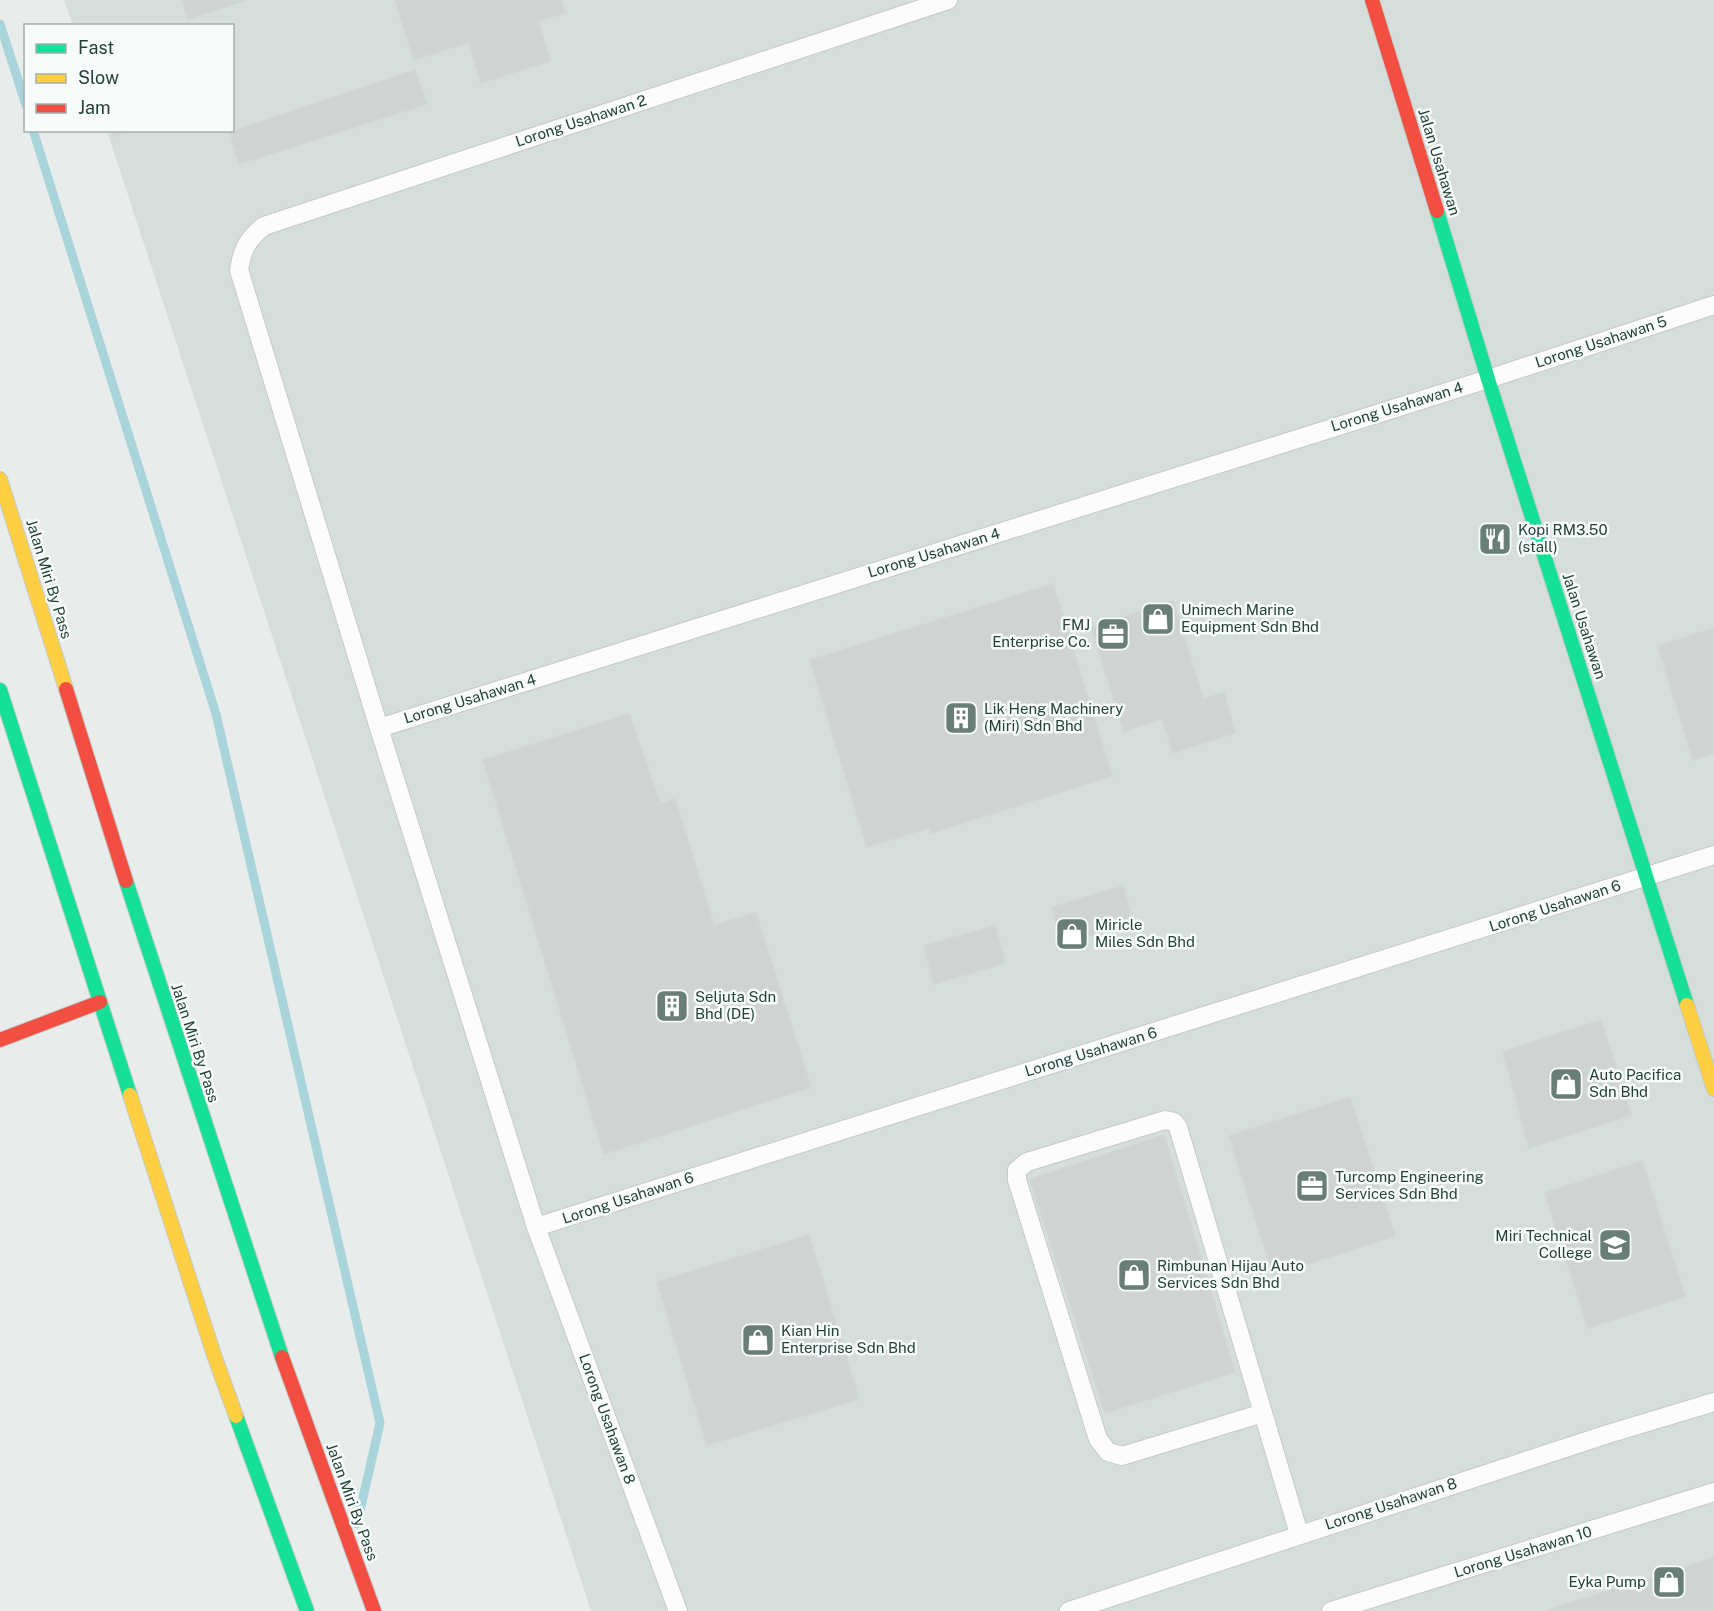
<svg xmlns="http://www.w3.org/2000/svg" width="1714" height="1611" font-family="'Public Sans',sans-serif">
<rect width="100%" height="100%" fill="#e8edeb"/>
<path fill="#d6dedb" d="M64,0h1650v1611h-1123l-484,-1480 125,-1v-104l-159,-1z"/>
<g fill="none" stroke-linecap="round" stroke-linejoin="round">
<g stroke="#a9d4db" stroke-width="9">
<path d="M0,24l26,81"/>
<path d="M33,130l183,584 164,709 -23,101"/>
</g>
</g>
<g fill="#cfd4d2" stroke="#d1d6d4" stroke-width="1.5">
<path d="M182,0h65l-59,19z"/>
<path d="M395,0h93l5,17 13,-4 6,16 26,-8 12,40 -69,22 -12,-41 -55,18z"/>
<path d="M488,0h73l4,13 -53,16 -6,-16 -13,4z"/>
<path d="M415,70l12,34 -188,60 -9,-32z"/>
<path d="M111,130h25l-23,6z"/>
<path d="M1501,530l4,15 -15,4 -4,-16z"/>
<path d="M1053,584l59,192 -181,57 -2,-5 -62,19 -57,-187z"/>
<path d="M1173,601l32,104 -81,26 -33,-104z"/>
<path d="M1714,628v125l-21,7 -35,-114z"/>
<path d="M1224,692l11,41 -62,20 -11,-34 43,-14 -2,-6z"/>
<path d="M629,714l31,89 -149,48 -28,-91z"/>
<path d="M675,799l39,126 42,-12 55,174 -207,67 -93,-303z"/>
<path d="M1123,886l10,37 -71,21 -10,-37z"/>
<path d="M995,926l10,37 -71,21 -10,-38z"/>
<path d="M1601,1020l30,95 -102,33 -26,-96z"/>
<path d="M1350,1097l45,139 -122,39 -44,-139z"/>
<path d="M1164,1135l71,237 -130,41 -75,-234z"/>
<path d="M1642,1161l43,135 -97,32 -43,-135z"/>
<path d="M809,1235l50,164 -152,46 -50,-163z"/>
<path d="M1714,1558v53h-169z"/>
</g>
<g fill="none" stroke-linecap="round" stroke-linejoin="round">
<defs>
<g id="lane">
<path d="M379,728l1109,-349 226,-74"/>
<path d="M536,1227l1178,-372"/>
<path d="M1263,1413l-141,43 -14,-4 -10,-13 -81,-259v-10l10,-8 138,-42 9,2 4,5 121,407"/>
<path d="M678,1611l-142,-384 -157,-499 -140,-458c3,-20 9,-32 25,-44l684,-226"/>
<path d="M1069,1611l539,-177 106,-32"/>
<path d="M1331,1611l383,-119"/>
</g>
<g id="fast">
<path d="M1437,211l51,168 199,626"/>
<path d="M0,690l130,405"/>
<path d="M126,881l156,476"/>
<path d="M236,1416l71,195"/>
</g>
<g id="slow">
<path d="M0,479l66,210"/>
<path d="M1687,1005l27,84"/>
<path d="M130,1095l84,260 22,61"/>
</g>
<g id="jam">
<path d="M1372,0l65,211"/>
<path d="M66,689l60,192"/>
<path d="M0,1040l100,-38"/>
<path d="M282,1357l92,254"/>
</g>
</defs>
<use href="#lane" stroke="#c5cac8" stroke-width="20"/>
<use href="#fast" stroke="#c3cbc8" stroke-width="16"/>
<use href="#slow" stroke="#c3cbc8" stroke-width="16"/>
<use href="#jam" stroke="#c3cbc8" stroke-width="16"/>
<use href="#lane" stroke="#fcfcfc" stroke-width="18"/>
<use href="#fast" stroke="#16e098" stroke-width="14"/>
<use href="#slow" stroke="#ffcf43" stroke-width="14"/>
<use href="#jam" stroke="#f24e42" stroke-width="14"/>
</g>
<defs>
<symbol id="restaurant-square" viewBox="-11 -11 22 22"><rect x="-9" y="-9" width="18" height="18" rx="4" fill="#697e78" stroke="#f7fbf9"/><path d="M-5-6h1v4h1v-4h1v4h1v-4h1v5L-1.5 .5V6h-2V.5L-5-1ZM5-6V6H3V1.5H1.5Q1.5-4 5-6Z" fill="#fff"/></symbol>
<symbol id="shop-square" viewBox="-11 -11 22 22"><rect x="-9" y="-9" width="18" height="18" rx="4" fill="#697e78" stroke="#f7fbf9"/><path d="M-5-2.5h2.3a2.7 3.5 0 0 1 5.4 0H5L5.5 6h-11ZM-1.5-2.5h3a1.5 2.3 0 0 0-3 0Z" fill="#fff"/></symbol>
<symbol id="office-square" viewBox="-11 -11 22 22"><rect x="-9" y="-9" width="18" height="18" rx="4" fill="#697e78" stroke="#f7fbf9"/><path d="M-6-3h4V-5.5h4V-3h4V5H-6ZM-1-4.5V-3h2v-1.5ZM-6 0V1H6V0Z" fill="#fff"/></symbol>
<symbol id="building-square" viewBox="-11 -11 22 22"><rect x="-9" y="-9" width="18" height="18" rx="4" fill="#697e78" stroke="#f7fbf9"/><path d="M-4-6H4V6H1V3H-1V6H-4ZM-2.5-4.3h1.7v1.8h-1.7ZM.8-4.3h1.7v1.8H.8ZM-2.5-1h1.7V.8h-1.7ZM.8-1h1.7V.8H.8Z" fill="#fff"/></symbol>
<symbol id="university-square" viewBox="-11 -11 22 22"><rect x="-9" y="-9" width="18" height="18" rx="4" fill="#697e78" stroke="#f7fbf9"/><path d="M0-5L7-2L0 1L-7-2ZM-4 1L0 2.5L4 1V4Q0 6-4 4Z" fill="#fff"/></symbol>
</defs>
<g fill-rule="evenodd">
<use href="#restaurant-square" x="1476" y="520" width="38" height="38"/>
<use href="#shop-square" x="1139" y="600" width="38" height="38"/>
<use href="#office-square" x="1094" y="615" width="38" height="38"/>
<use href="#building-square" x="942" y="699" width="38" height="38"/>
<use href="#shop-square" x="1053" y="915" width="38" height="38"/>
<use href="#building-square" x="653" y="987" width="38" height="38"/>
<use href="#shop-square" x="1547" y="1065" width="38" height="38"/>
<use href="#office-square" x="1293" y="1167" width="38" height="38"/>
<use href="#university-square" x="1596" y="1226" width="38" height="38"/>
<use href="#shop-square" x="1115" y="1256" width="38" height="38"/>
<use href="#shop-square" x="739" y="1321" width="38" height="38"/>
<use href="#shop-square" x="1650" y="1563" width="38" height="38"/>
</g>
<g text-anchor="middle" stroke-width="5" stroke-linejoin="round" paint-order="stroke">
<g font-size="15" fill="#24423a" stroke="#f7fbf9">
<text transform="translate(581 121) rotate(-18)" y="5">Lorong Usahawan 2</text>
<text transform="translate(1439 162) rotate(73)" y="5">Jalan Usahawan</text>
<text transform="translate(1601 342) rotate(-18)" y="5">Lorong Usahawan 5</text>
<text transform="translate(1397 407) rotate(-17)" y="5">Lorong Usahawan 4</text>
<text transform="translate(934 553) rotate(-17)" y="5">Lorong Usahawan 4</text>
<text transform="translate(49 579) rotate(73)" y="5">Jalan Miri By Pass</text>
<text transform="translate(1584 626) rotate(72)" y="5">Jalan Usahawan</text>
<text transform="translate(470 699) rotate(-17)" y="5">Lorong Usahawan 4</text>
<text transform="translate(1555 906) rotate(-18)" y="5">Lorong Usahawan 6</text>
<text transform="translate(195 1043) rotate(72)" y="5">Jalan Miri By Pass</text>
<text transform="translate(1091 1052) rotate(-17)" y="5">Lorong Usahawan 6</text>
<text transform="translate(628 1198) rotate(-18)" y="5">Lorong Usahawan 6</text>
<text transform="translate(607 1419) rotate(70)" y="5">Lorong Usahawan 8</text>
<text transform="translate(352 1502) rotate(70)" y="5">Jalan Miri By Pass</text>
<text transform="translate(1391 1504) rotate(-18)" y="5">Lorong Usahawan 8</text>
<text transform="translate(1523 1552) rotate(-17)" y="5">Lorong Usahawan 10</text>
</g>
<g font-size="15" fill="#24423a" stroke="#f7fbf9" text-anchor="start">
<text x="1518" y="535">Kopi RM3.50<tspan x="1518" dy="17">(stall)</tspan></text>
<text x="1181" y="615">Unimech Marine<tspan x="1181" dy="17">Equipment Sdn Bhd</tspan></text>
<text x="1090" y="630" text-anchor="end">FMJ<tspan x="1090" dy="17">Enterprise Co.</tspan></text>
<text x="984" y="714">Lik Heng Machinery<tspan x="984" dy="17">(Miri) Sdn Bhd</tspan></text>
<text x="1095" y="930">Miricle<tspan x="1095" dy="17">Miles Sdn Bhd</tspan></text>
<text x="695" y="1002">Seljuta Sdn<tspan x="695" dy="17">Bhd (DE)</tspan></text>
<text x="1589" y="1080">Auto Pacifica<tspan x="1589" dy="17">Sdn Bhd</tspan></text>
<text x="1335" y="1182">Turcomp Engineering<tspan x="1335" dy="17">Services Sdn Bhd</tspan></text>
<text x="1592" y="1241" text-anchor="end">Miri Technical<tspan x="1592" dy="17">College</tspan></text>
<text x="1157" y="1271">Rimbunan Hijau Auto<tspan x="1157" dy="17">Services Sdn Bhd</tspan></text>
<text x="781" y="1336">Kian Hin<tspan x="781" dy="17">Enterprise Sdn Bhd</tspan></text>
<text x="1646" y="1587" text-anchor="end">Eyka Pump</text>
</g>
</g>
<rect x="24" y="24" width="210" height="108" fill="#f7fbf9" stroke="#a3b1ad" stroke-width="1.5"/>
<rect x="36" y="44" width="30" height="9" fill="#16e098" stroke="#a3b1ad" stroke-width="1.5"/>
<text x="78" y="54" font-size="18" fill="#24423a">Fast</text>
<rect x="36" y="74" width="30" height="9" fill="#ffcf43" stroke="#a3b1ad" stroke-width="1.5"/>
<text x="78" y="84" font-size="18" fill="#24423a">Slow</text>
<rect x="36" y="104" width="30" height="9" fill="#f24e42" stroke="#a3b1ad" stroke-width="1.5"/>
<text x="78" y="114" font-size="18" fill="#24423a">Jam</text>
</svg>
